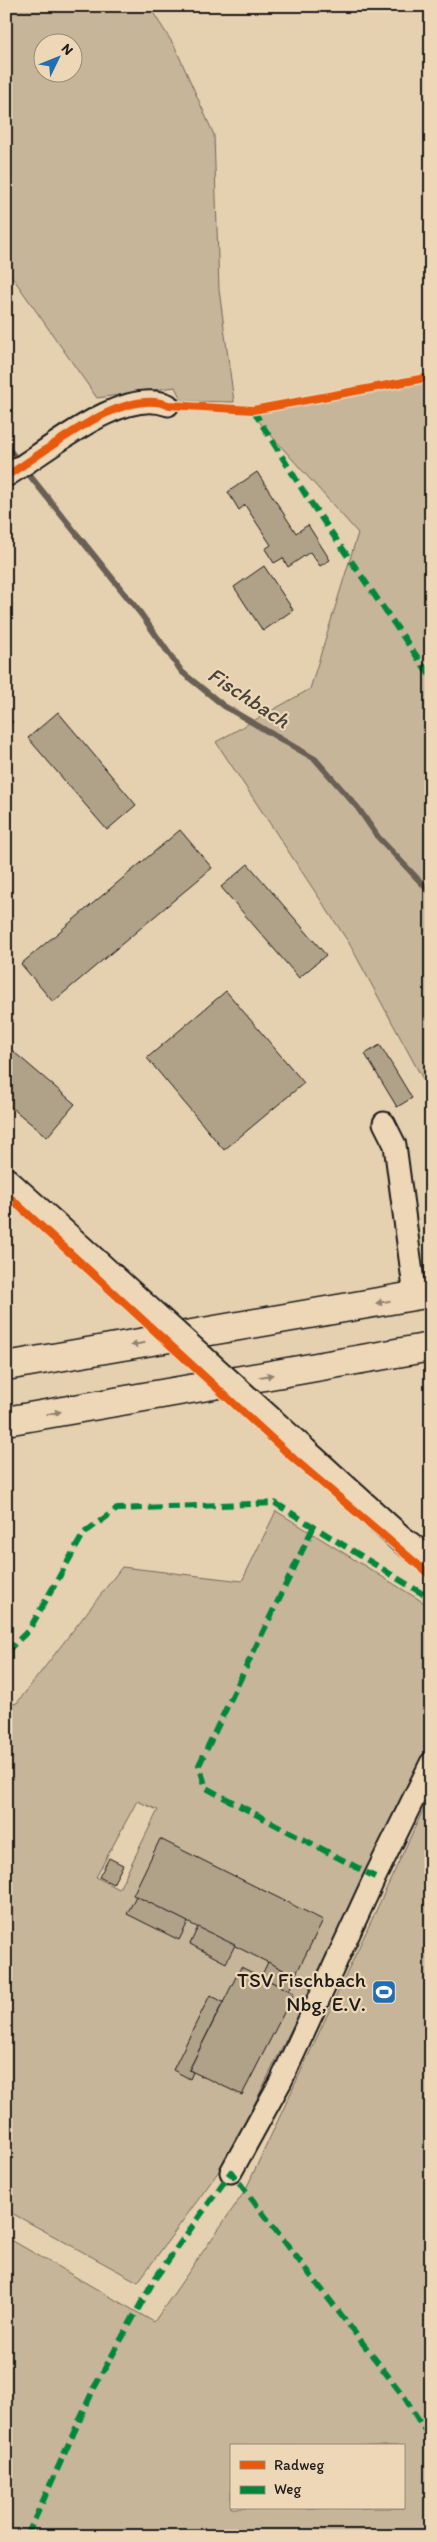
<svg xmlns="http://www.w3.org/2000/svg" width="437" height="2542" font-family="Itim,sans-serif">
<rect width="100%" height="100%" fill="#e5d0b0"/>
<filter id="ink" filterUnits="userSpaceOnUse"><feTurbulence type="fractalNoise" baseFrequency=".02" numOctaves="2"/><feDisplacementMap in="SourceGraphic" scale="10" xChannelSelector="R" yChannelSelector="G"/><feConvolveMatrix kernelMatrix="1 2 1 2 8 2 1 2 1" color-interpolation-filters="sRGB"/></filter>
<g filter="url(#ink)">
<g fill="#c7b59a" stroke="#72685b" fill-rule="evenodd">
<path d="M6,6h143l26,41 39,88 5,155 15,112 -52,-1 -7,-14 -78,11 -91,-130zM72,42v30h-30v-30z"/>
<path d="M431,381v713l-82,-151 -133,-201 94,-53 48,-156 -105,-118z"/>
<path d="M276,1511l155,96v137l-204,416 -89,122 -132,-72v-505l11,-2 105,-136 120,14zM137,1801l21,9 -39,79 -23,-12z"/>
<path d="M431,1793v743h-425v-299l148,85 91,-131zM231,2446h172v62h-172z"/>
</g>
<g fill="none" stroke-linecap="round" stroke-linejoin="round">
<path stroke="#686054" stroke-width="6" d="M6,446l135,168 41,58 42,34 91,53 43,49 20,29 53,56"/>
</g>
<g fill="#b0a189" stroke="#1c1c1c">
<path d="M257,472l39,61 12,-8 22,35 -10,6 -10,-14 -22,15 -5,-9 -9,5 -9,-14 6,-4 -26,-40 -6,5 -11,-18z"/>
<path d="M264,566l29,44 -30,21 -29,-44z"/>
<path d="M58,712l78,93 -29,25 -79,-92z"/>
<path d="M6,714l7,8 -7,6z"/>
<path d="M180,830l32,38 -159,134 -32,-38z"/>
<path d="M248,864l78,91 -27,23 -78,-91z"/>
<path d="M226,991l78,92 -80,67 -77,-92z"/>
<path d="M380,1045l32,53 -15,9 -32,-53z"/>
<path d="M8,1047l67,57 -28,33 -41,-34z"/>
<path d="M160,1839l163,81 -28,56 -162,-81z"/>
<path d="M109,1858l14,7 -10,19 -14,-7z"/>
<path d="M136,1896l52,26 -9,18 -52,-26z"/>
<path d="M198,1927l37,18 -9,18 -36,-19z"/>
<path d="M268,1962l27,14 -6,15 -28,-14z"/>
<path d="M241,1967l53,26 -52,102 -53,-25z"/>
<path d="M210,1995l13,7 -34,68 4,2 -3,7 -17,-9z"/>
</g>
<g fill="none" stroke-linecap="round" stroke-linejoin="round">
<defs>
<g id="minor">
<path d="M6,476c40,-23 115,-90 162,-71"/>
<path d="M384,1123l11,22 20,151"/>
<path d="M231,2172l50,-91 94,-204 56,-114"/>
</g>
<g id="major">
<path d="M6,1181l105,95"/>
<path d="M302,1449l98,89 31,24"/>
</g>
<g id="highway">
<path d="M6,1366l425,-73"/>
<path d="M6,1421l425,-74"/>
</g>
</defs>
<use href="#minor" stroke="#1c1c1c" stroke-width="25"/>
<use href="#major" stroke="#1c1c1c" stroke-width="30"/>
<use href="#highway" stroke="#1c1c1c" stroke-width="31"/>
<use href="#minor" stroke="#edd7b6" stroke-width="21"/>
<use href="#major" stroke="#edd7b6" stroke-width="26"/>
<use href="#highway" stroke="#edd7b6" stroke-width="28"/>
<defs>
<path id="major-bridge" d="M111,1276l191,173"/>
</defs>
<use href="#major-bridge" stroke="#1c1c1c" stroke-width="30" stroke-linecap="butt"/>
<use href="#major-bridge" stroke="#edd7b6" stroke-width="26"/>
<g stroke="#00873e" stroke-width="6" stroke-dasharray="12 6" stroke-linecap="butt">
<path d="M253,410l54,87 124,180"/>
<path d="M313,1528l-114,237 7,23 169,89"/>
<path d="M6,1652l23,-22 55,-97 33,-24 158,-6 156,96"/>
<path d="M27,2536l67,-148 60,-108 77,-108 174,226 26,42"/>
</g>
<defs>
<g id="cycleway">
<path d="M6,476c40,-23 115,-90 162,-71l85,5 178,-33"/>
<path d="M6,1194l288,265 137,117"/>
</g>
</defs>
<use href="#cycleway" stroke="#edd7b6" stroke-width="11"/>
<use href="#cycleway" stroke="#e8590c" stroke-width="8"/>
</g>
<defs><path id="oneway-solid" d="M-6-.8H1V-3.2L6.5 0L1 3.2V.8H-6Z" transform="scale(1.25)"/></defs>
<g fill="#8f8371">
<use href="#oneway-solid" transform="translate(383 1302) rotate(170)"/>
<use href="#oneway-solid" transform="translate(138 1344) rotate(170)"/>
<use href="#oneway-solid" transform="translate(266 1376) rotate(-10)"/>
<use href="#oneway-solid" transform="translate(54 1413) rotate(-10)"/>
</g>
</g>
<defs>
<symbol id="stadium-square" viewBox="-11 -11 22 22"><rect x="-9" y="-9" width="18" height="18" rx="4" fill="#1f6fb2" stroke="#edd7b6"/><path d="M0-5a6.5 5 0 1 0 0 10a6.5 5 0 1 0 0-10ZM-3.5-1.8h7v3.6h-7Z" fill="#fff"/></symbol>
</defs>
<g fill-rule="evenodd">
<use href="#stadium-square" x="370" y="1978" width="28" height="28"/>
</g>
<g text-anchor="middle" stroke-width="4.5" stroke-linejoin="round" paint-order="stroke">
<g font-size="21" fill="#1c1c1c" stroke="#edd7b6" text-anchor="end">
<text x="366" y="1987">TSV Fischbach<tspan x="366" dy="24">Nbg, E.V.</tspan></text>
</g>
<g font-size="22" font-style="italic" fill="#48443d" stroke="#edd7b6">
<text transform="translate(249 697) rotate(33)" y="8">Fischbach</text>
</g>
</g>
<rect width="437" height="2542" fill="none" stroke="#edd7b6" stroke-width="25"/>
<rect x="12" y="12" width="412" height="2517" fill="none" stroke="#1c1c1c" stroke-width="2" filter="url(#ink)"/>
<rect x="230" y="2444" width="175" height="65" fill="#edd7b6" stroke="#998c78"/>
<rect x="240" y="2461" width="25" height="8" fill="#e8590c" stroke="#998c78"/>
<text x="274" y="2470" font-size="15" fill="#1c1c1c">Radweg</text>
<rect x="240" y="2486" width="25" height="8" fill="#00873e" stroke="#998c78"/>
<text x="274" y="2494" font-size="15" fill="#1c1c1c">Weg</text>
<g transform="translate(58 58) rotate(47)"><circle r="24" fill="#edd7b6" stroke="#998c78"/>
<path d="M0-4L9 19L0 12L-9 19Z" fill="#1f6fb2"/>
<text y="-8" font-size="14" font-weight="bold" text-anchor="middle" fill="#1c1c1c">N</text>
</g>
</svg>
